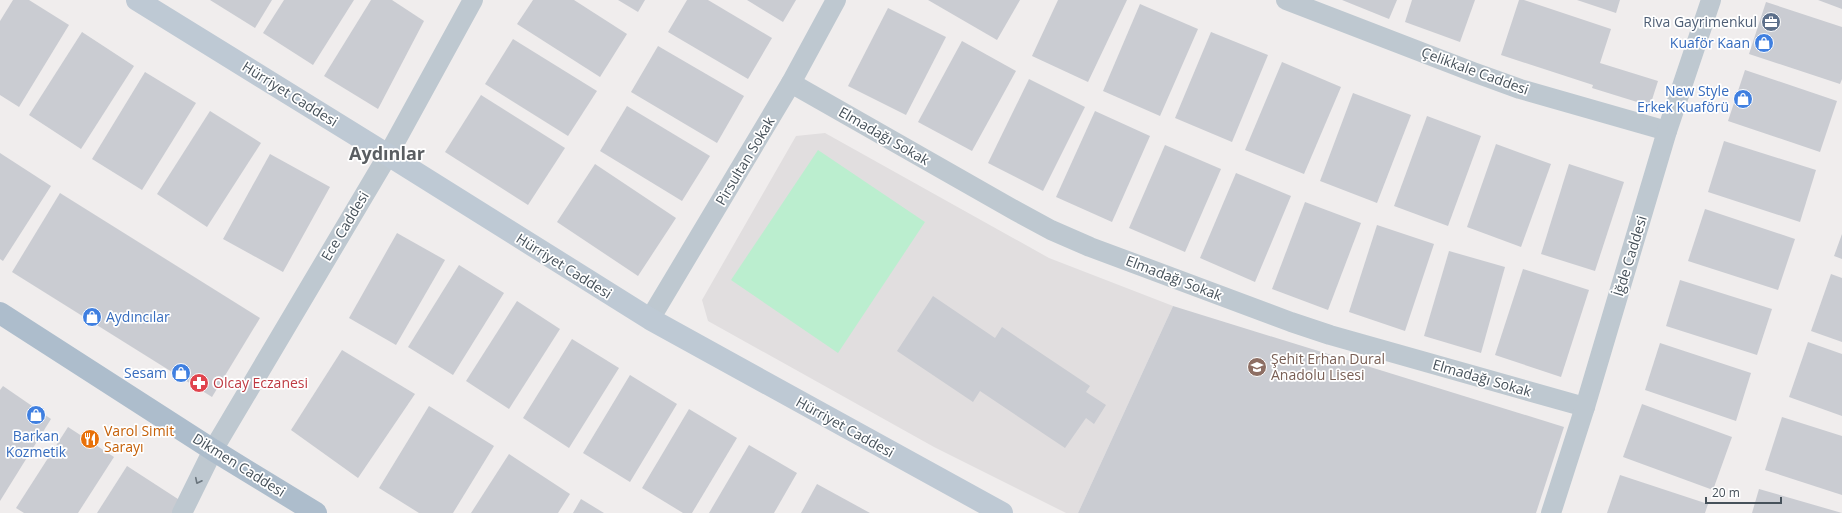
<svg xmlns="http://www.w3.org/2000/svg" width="1842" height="513" font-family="'Open Sans',sans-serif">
<rect width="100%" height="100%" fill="#f0eded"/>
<path fill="#e1dedf" d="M825,133l224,125 124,48 -95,207h-12l-132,-66 -226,-126 -6,-21 94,-164z"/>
<path fill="#bbeecf" d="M818,150l107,72 -87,131 -107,-73z"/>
<g fill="#caccd2">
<path d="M13,0h16l40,25 -50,82 -19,-12v-74z"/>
<path d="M210,0h62l-17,28z"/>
<path d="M284,0h70l-41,65 -50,-32z"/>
<path d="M371,0h21l32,21 -46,88 -54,-33z"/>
<path d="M533,0h41l53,34 -27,43 -83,-53z"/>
<path d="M618,0h27l-7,12z"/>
<path d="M687,0h21l64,38 -24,41 -80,-47z"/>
<path d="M747,0h49l-13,22z"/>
<path d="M928,0h92l-23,40z"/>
<path d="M1058,0h69l-39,82 -56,-26z"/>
<path d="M1342,0h55l-8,19z"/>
<path d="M1412,0h63l-15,42 -55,-20z"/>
<path d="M1519,0h5l87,29 -11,34 58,18 -8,25 -58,-18 1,-3 -92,-30z"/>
<path d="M1577,0h43l-4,13z"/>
<path d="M1818,0h24v9z"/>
<path d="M1766,2l76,25v52l-2,5 -91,-30z"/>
<path d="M1140,4l58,25 -38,87 -57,-25z"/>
<path d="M888,8l58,29 -40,78 -58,-29z"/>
<path d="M82,32l52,34 -53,83 -52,-34z"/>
<path d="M1211,32l57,23 -36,87 -57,-24z"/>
<path d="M513,39l84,52 -29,45 -83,-52z"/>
<path d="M962,41l54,30 -44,80 -54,-29z"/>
<path d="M658,46l86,50 -27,47 -86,-51z"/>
<path d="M1282,62l59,25 -37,87 -59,-24z"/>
<path d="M1745,70l92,31 -17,51 -92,-31z"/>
<path d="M145,72l51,31 -54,87 -50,-31z"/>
<path d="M1029,79l56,28 -42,84 -55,-28z"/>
<path d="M1353,93l58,22 -34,88 -57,-22z"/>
<path d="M481,95l84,53 -37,57 -83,-53z"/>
<path d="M627,106l83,50 -28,45 -82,-50z"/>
<path d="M210,111l51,32 -54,84 -50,-33z"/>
<path d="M1095,111l55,25 -38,86 -56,-25z"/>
<path d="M1427,116l54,20 -33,90 -54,-20z"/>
<path d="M1724,141l92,29 -16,52 -92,-30z"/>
<path d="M1496,144l55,20 -30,83 -54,-20z"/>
<path d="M1165,145l56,24 -36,83 -56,-24z"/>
<path d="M0,153l51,33 -48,75 -3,-2z"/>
<path d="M270,154l60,33 -47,85 -60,-33z"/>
<path d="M595,164l81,54 -38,58 -81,-54z"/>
<path d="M1569,164l55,18 -29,89 -54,-17z"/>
<path d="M1236,173l55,23 -36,86 -55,-24z"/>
<path d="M60,193l200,125 -48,79 -200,-125z"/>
<path d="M1305,202l56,21 -33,87 -56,-21z"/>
<path d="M1705,209l90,30 -17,51 -90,-29z"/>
<path d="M1377,225l57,19 -29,87 -56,-19z"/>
<path d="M397,233l48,27 -49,85 -47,-27z"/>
<path d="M1842,234v25l-8,-3z"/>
<path d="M1449,251l56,16 -24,86 -57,-17z"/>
<path d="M459,265l45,28 -51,82 -45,-28z"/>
<path d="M1523,269l66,21 -28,87 -66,-22z"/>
<path d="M1831,274l11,4v64l-31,-11z"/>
<path d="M1680,280l92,29 -15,46 -91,-29z"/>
<path d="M933,296l62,42 7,-11 88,59 -4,6 20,13 -12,19 -8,-6 -21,30 -85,-57 -7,11 -76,-51z"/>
<path d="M517,301l43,28 -51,80 -43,-28z"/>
<path d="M1173,306l391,121 -28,86h-458z"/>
<path d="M572,339l47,29 -50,80 -46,-30z"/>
<path d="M1808,342l34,12v62l-53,-19z"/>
<path d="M1660,343l91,30 -15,48 -91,-31z"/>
<path d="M342,350l73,44 -57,84 -67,-48z"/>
<path d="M630,375l47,29 -47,78 -47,-29z"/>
<path d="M3,386l48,33 -51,82v-111z"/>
<path d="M1642,404l90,33 -19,53 -90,-33z"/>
<path d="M429,406l65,40 -41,67h-34l-40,-25z"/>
<path d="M689,409l48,29 -45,75h-9l-41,-25z"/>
<path d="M1782,417l60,19v59l-77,-25z"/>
<path d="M68,427l46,30 -36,56h-54l-8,-5z"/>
<path d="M749,445l48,28 -23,40h-65z"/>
<path d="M509,454l61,40 -12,19h-87z"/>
<path d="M127,466l54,35 -6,12h-78z"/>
<path d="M1620,475l88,29 -3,9h-98z"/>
<path d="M817,484l53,29h-69z"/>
<path d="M1759,489l83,24h-90z"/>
<path d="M581,499l23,14h-31z"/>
</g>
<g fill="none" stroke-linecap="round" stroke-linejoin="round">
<g stroke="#bec8d0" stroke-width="20">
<path d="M1286,0l187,72 47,17 147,42"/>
<path d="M791,83l225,128 35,19 39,17 201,75 39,13 255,72"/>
<path d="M650,319l141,-236 45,-83"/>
<path d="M182,513l31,-63 175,-295 85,-155"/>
<path d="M1551,513l34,-106 82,-276 44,-131"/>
</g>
<path stroke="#bec9d4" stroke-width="22" d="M137,0l251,155 262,164 352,194"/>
<path stroke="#adbdcc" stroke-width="22" d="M0,313l213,137 103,63"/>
</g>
<defs><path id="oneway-chevron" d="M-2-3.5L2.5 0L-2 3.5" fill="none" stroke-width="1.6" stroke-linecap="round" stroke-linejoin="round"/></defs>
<use stroke="#6a757d" href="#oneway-chevron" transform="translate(198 481) rotate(116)"/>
<defs>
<symbol id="office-disc" viewBox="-11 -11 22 22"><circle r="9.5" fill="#5c6f8a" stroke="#fff"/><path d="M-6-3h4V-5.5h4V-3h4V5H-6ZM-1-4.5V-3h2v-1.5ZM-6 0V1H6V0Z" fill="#fff"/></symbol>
<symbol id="shop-disc" viewBox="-11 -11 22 22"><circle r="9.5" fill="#3f7fe0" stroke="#fff"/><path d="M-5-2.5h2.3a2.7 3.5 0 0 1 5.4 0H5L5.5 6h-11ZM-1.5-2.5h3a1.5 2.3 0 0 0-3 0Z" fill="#fff"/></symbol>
<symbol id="school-disc" viewBox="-11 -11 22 22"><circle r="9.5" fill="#8d6e63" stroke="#fff"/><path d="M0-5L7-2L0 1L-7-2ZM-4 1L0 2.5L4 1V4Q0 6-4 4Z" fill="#fff"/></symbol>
<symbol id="pharmacy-disc" viewBox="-11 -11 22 22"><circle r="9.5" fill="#e0444e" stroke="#fff"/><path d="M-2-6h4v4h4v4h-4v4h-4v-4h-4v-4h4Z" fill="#fff"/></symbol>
<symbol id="restaurant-disc" viewBox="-11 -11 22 22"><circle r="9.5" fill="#e8710a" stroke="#fff"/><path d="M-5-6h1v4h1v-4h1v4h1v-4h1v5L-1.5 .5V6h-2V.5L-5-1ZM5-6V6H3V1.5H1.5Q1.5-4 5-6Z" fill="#fff"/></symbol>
</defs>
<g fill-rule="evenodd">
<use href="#office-disc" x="1760" y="11" width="22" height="22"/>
<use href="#shop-disc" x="1753" y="32" width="22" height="22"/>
<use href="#shop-disc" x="1732" y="88" width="22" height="22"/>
<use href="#shop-disc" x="81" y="306" width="22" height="22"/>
<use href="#school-disc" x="1246" y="356" width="22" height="22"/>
<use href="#shop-disc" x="170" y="362" width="22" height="22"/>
<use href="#pharmacy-disc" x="188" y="372" width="22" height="22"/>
<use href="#shop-disc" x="25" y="404" width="22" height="22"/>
<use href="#restaurant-disc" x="79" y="428" width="22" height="22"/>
</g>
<g text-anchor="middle" stroke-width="3.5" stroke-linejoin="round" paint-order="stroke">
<g font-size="14" fill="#4e5e75" stroke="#fff" text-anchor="end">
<text x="1757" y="27">Riva Gayrimenkul</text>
</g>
<g font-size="14" fill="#366cbe" stroke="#fff" text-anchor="end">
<text x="1750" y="48">Kuaför Kaan</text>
<text x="1729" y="96">New Style<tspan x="1729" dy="16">Erkek Kuaförü</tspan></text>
<text x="106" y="322" text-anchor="start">Aydıncılar</text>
<text x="167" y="378">Sesam</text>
<text x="36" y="441" text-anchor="middle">Barkan<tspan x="36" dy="16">Kozmetik</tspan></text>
</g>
<g font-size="14" fill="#46515a" stroke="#fff">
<text transform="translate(1475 71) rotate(20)" y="5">Çelikkale Caddesi</text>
<text transform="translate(290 94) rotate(32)" y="5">Hürriyet Caddesi</text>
<text transform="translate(884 136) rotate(30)" y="5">Elmadağı Sokak</text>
<text transform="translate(745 161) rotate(-59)" y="5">Pirsultan Sokak</text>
<text transform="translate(345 226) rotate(-59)" y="5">Ece Caddesi</text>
<text transform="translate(1630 256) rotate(-73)" y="5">İğde Caddesi</text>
<text transform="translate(564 266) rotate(32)" y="5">Hürriyet Caddesi</text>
<text transform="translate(1174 278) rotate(21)" y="5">Elmadağı Sokak</text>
<text transform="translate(1482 378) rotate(16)" y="5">Elmadağı Sokak</text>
<text transform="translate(845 427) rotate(29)" y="5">Hürriyet Caddesi</text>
<text transform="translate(239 465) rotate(32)" y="5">Dikmen Caddesi</text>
</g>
<g font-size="14" fill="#785e54" stroke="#fff" text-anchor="start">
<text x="1271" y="364">Şehit Erhan Dural<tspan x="1271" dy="16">Anadolu Lisesi</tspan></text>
</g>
<g font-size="14" fill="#be3a42" stroke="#fff" text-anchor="start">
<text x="213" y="388">Olcay Eczanesi</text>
</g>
<g font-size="14" fill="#c56008" stroke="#fff" text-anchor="start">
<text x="104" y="436">Varol Simit<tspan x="104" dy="16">Sarayı</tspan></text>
</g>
<g font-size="18" font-weight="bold" fill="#5a5e62" stroke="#fff">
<text x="387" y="160">Aydınlar</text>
</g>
</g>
<path d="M1706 497v6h75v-6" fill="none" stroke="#46515a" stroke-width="2"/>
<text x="1712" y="497" font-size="12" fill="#46515a" stroke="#ffffff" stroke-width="3" paint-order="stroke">20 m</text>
</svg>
